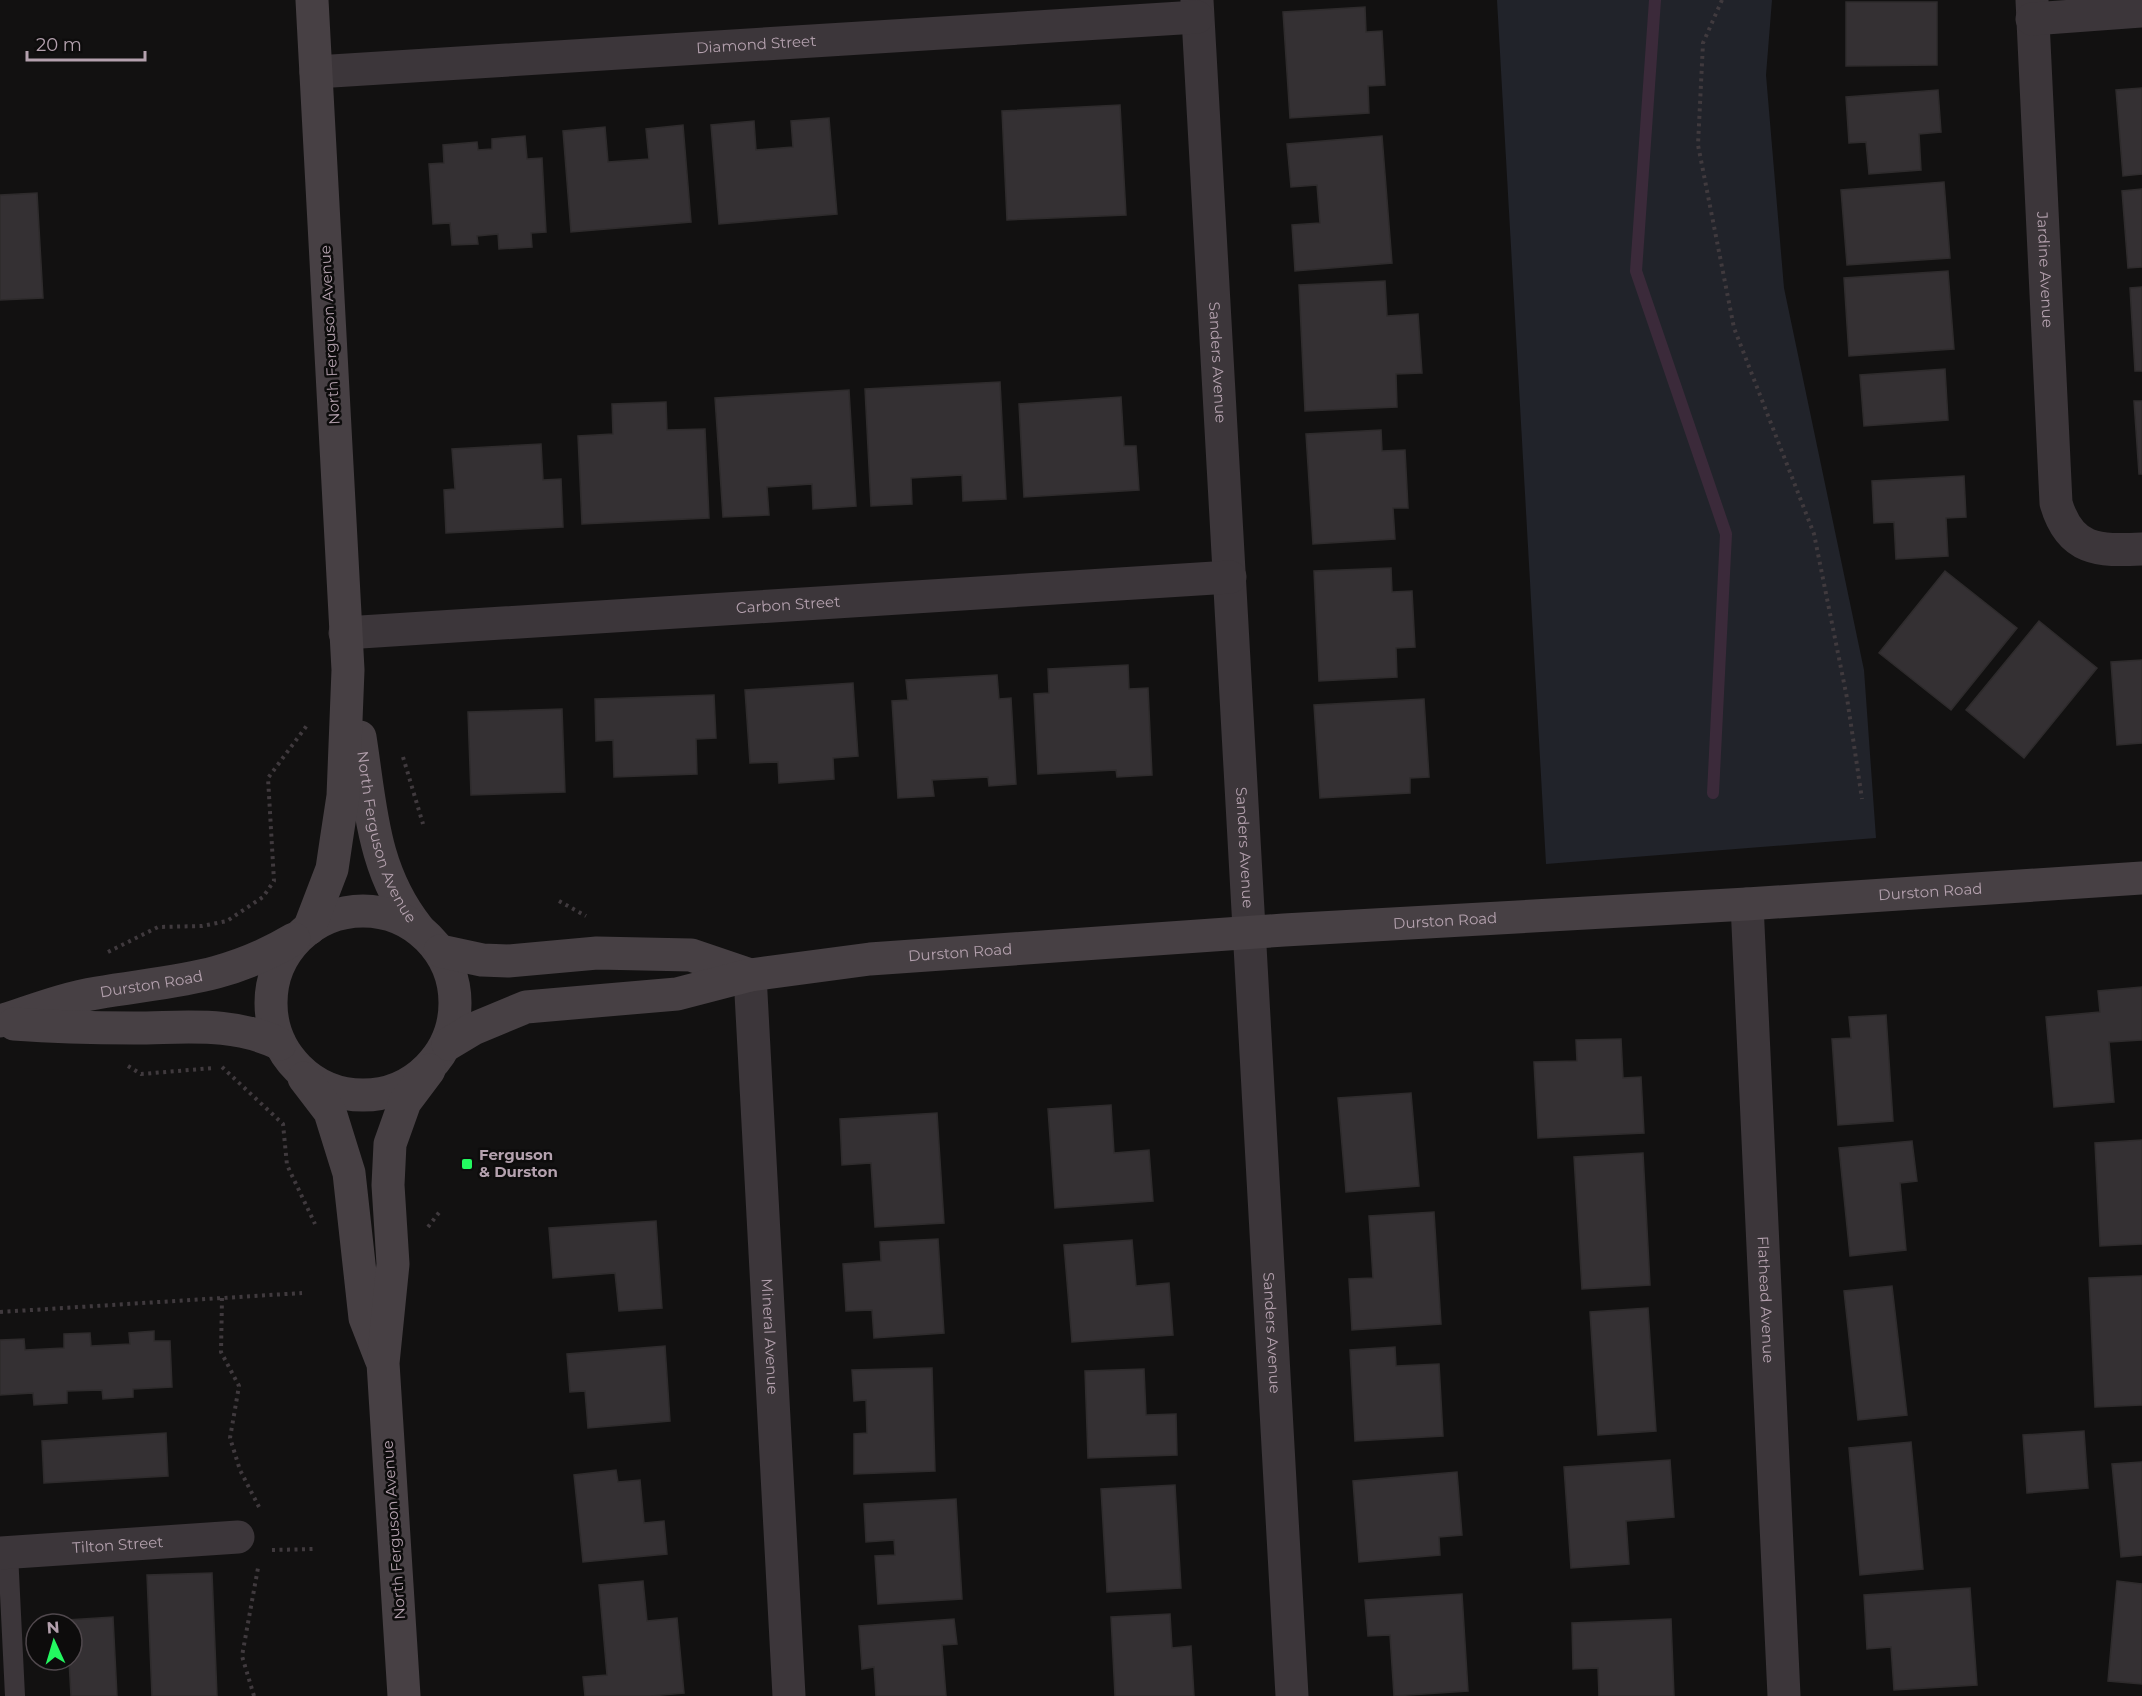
<svg xmlns="http://www.w3.org/2000/svg" width="2142" height="1696" font-family="Montserrat,sans-serif">
<rect width="100%" height="100%" fill="#121111"/>
<path fill="#21232a" d="M1497,0h275l-6,75 18,213 80,382 12,168 -330,26z"/>
<g fill="none" stroke-linecap="round" stroke-linejoin="round">
<path stroke="#3b2a3a" stroke-width="12" d="M1655,0l-19,271 90,263 -13,259"/>
</g>
<g fill="#343033" stroke="#2e2b2c" stroke-width="1.5">
<path d="M1846,2h91v63l-91,1z"/>
<path d="M1365,7l1,25 16,-1 3,54 -17,1 1,27 -79,5 -7,-106z"/>
<path d="M2142,88v86l-19,2 -7,-86z"/>
<path d="M1938,90l3,42 -22,2 2,36 -52,4 -3,-32 -17,1 -3,-46z"/>
<path d="M1120,105l6,110 -119,5 -5,-109z"/>
<path d="M829,118l8,96 -118,10 -8,-99 43,-4 2,29 37,-3 -2,-26z"/>
<path d="M683,125l8,97 -120,10 -8,-101 42,-4 3,35 41,-3 -3,-30z"/>
<path d="M525,136l2,23 15,-1 4,74 -15,1 1,14 -33,2 -1,-15 -21,2 1,8 -26,1 -2,-22 -17,1 -4,-60 15,-1 -1,-18 34,-3 1,8 14,-1v-10z"/>
<path d="M1382,136l10,127 -97,8 -3,-46 28,-2 -3,-38 -26,2 -4,-43z"/>
<path d="M1944,182l6,76 -103,7 -6,-75z"/>
<path d="M2142,189v78l-14,1 -6,-77z"/>
<path d="M37,193l6,105 -43,2v-105z"/>
<path d="M1948,271l6,78 -105,7 -5,-78z"/>
<path d="M1385,281l2,35 31,-2 4,59 -26,1 1,33 -92,4 -6,-126z"/>
<path d="M2142,287v84h-7l-5,-83z"/>
<path d="M1945,369l3,51 -84,6 -4,-51z"/>
<path d="M1000,382l6,117 -43,2 -1,-26 -51,3 1,26 -41,2 -6,-117z"/>
<path d="M849,390l7,116 -43,3 -1,-25 -45,3 2,28 -46,2 -8,-119z"/>
<path d="M1121,397l3,49h12l3,44 -115,7 -5,-93z"/>
<path d="M2134,401h8v73h-3z"/>
<path d="M666,402l1,28 38,-1 4,89 -127,6 -4,-88 35,-2 -1,-30z"/>
<path d="M1381,430l1,21 23,-1 3,58h-15l2,31 -82,5 -7,-110z"/>
<path d="M541,444l2,36 18,-1 2,48 -117,6 -2,-43 11,-1 -3,-40z"/>
<path d="M1964,476l2,41 -20,1 2,38 -52,3 -2,-37 -20,1 -2,-42z"/>
<path d="M1391,568l1,24 20,-1 3,56 -19,1 1,29 -78,4 -5,-110z"/>
<path d="M1945,571l72,57 -66,82 -72,-57z"/>
<path d="M2039,621l58,47 -73,90 -58,-48z"/>
<path d="M2142,660v83l-25,2 -6,-83z"/>
<path d="M1128,665l1,24 19,-1 4,87 -35,2 -1,-7 -78,4 -4,-80 15,-1 -1,-24z"/>
<path d="M997,675l2,24 12,-1 5,86 -27,2 -1,-9 -56,3 2,16 -36,2 -6,-97 16,-1 -2,-20z"/>
<path d="M853,683l5,73 -25,2 1,21 -55,4 -1,-21 -28,1 -5,-73z"/>
<path d="M714,695l2,43 -20,1 1,35 -83,3 -1,-37 -17,1 -1,-42z"/>
<path d="M1424,699l5,78 -19,1v15l-90,5 -6,-93z"/>
<path d="M562,709l3,83 -94,3 -3,-83z"/>
<path d="M2142,987v53l-33,2 5,60 -60,5 -8,-90 54,-5 -2,-21z"/>
<path d="M1886,1015l7,106 -55,4 -6,-86 19,-1 -2,-21z"/>
<path d="M1621,1039l2,39 18,-1 3,56 -106,5 -4,-76 43,-1 -1,-21z"/>
<path d="M1411,1093l8,93 -73,6 -8,-94z"/>
<path d="M1111,1105l3,48 35,-3 4,51 -98,7 -7,-99z"/>
<path d="M937,1113l7,110 -69,4 -4,-64 -29,2 -2,-46z"/>
<path d="M2142,1140v104l-42,2 -5,-103z"/>
<path d="M1912,1141l5,40 -17,2 6,67 -56,6 -11,-108z"/>
<path d="M1643,1153l7,132 -68,4 -8,-132z"/>
<path d="M1434,1212l7,112 -89,6 -3,-51 24,-1 -4,-62z"/>
<path d="M656,1221l6,87 -43,3 -4,-38 -62,5 -4,-50z"/>
<path d="M938,1239l6,94 -70,5 -2,-28 -26,1 -3,-47 38,-3 -1,-19z"/>
<path d="M1132,1240l4,46 33,-3 4,52 -101,7 -8,-97z"/>
<path d="M2142,1276v129l-47,2 -6,-129z"/>
<path d="M1892,1286l15,129 -49,5 -14,-129z"/>
<path d="M1648,1308l8,123 -58,4 -8,-123z"/>
<path d="M154,1331v10h16l2,46 -39,2v8l-30,2 -1,-9 -35,1v12l-33,2 -1,-12 -33,2v-55l24,-1 1,11 39,-2v-14l26,-1 1,13 39,-2 -1,-11z"/>
<path d="M665,1346l5,75 -82,7 -3,-37 -15,1 -3,-38z"/>
<path d="M1395,1347l1,19 43,-2 4,72 -88,5 -5,-91z"/>
<path d="M932,1368l3,103 -81,3v-40l13,-1 -1,-33 -12,1 -2,-31z"/>
<path d="M1144,1369l2,46 30,-1 1,41 -89,3 -3,-87z"/>
<path d="M2084,1431l4,57 -61,5 -4,-58z"/>
<path d="M166,1433l2,43 -124,7 -2,-42z"/>
<path d="M1911,1442l12,127 -63,6 -11,-127z"/>
<path d="M1670,1460l4,57 -48,4 3,43 -58,4 -7,-101z"/>
<path d="M2142,1462v93l-21,2 -9,-93z"/>
<path d="M616,1470l2,12 22,-2 4,43 20,-2 3,33 -84,8 -9,-87z"/>
<path d="M1457,1472l5,63 -23,2 1,18 -81,7 -6,-81z"/>
<path d="M1175,1485l6,103 -74,4 -6,-103z"/>
<path d="M956,1499l6,100 -84,5 -3,-48 20,-1 -1,-15 -28,2 -2,-38z"/>
<path d="M212,1573l5,123h-65l-5,-121z"/>
<path d="M643,1581l4,40 30,-3 7,75 -33,3h-66l-2,-19 24,-2 -8,-90z"/>
<path d="M2117,1581l25,3v100l-34,-3z"/>
<path d="M1970,1588l7,97 -83,5 -3,-43 -24,2 -3,-54z"/>
<path d="M1462,1594l6,97 -74,5 -4,-61 -22,1 -3,-36z"/>
<path d="M1170,1614l2,34 19,-2 3,50h-79l-4,-79z"/>
<path d="M113,1617l4,79h-46l-2,-36h3v-36h-5v-4z"/>
<path d="M954,1619l3,25 -15,1 4,51h-70l-2,-29 -12,2 -3,-43z"/>
<path d="M1671,1619l3,77h-75l-1,-28 -25,1 -1,-46z"/>
</g>
<g fill="none" stroke-linecap="round" stroke-linejoin="round">
<g stroke="#403a3e" stroke-width="4" stroke-dasharray="3 4.5" stroke-linecap="butt">
<path d="M1722,0l-19,43 -5,102 36,183 80,206 33,164 15,101"/>
<path d="M403,757l20,67"/>
<path d="M559,901l27,15"/>
<path d="M108,952l50,-25 44,-1 25,-5 36,-24 11,-16 -6,-103 40,-54"/>
<path d="M128,1066l13,8 73,-6"/>
<path d="M222,1067l61,57 4,41 28,59"/>
<path d="M428,1227l13,-17"/>
<path d="M222,1298l-1,54 18,34 -9,52 10,32 19,37"/>
<path d="M0,1312l302,-19"/>
<path d="M272,1550l42,-1"/>
<path d="M254,1696l-12,-40 16,-88"/>
</g>
<path stroke="#3c363a" stroke-width="20" d="M8,1553l7,143"/>
<g stroke="#3c363a" stroke-width="33">
<path id="s1" d="M1197,0l95,1696"/>
<path id="s2" d="M2032,0l24,503c14,48 42,48 86,46"/>
<path d="M2032,19l110,-8"/>
<path id="s3" d="M316,72l881,-55"/>
<path id="s4" d="M345,633l885,-56"/>
<path id="s5" d="M1747,904l37,792"/>
<path id="s6" d="M750,975l39,721"/>
<path id="s7" d="M0,1553l238,-16"/>
</g>
<g stroke="#474044" stroke-width="33">
<path id="s8" d="M360,737c11,70 12,133 58,191"/>
<circle cx="363" cy="1003" r="92"/>
<path d="M309,929l23,-60 4,-27 7,-46 5,-126 -36,-670"/>
<path d="M440,951l42,9 26,1 89,-8 94,2 59,20"/>
<path id="s9" d="M0,1021c32,-10 65,-23 97,-28 77,-13 128,-13 197,-54"/>
<path d="M14,1024c40,3 80,4 120,4 51,0 99,-7 146,16"/>
<path id="s10" d="M448,1044l25,-15 53,-22 151,-13 73,-19 120,-16 414,-29 463,-26 395,-26"/>
<path d="M304,1078l26,34 19,61 16,145 16,41"/>
<path d="M404,1696l-21,-333 10,-99 -5,-79 2,-41 15,-42 24,-32"/>
</g>
</g>
<rect fill="#23f860" stroke="#0d0c0c" stroke-width="2" x="461" y="1158" width="12" height="12" rx="3"/>
<g text-anchor="middle" stroke-width="5" stroke-linejoin="round" paint-order="stroke">
<g font-size="15" fill="#b4a1ae" stroke="#0d0c0c">
<text dy="5" stroke="none"><textPath href="#s3" startOffset="441">Diamond Street</textPath></text>
<text dy="5" stroke="none"><textPath href="#s2" startOffset="270">Jardine Avenue</textPath></text>
<text transform="translate(330 335) rotate(-93)" y="5">North Ferguson Avenue</text>
<text dy="5" stroke="none"><textPath href="#s1" startOffset="363">Sanders Avenue</textPath></text>
<text dy="5" stroke="none"><textPath href="#s4" startOffset="444">Carbon Street</textPath></text>
<text dy="5" stroke="none"><textPath href="#s8" startOffset="104">North Ferguson Avenue</textPath></text>
<text dy="5" stroke="none"><textPath href="#s1" startOffset="849">Sanders Avenue</textPath></text>
<text dy="5" stroke="none"><textPath href="#s10" startOffset="1497">Durston Road</textPath></text>
<text dy="5" stroke="none"><textPath href="#s10" startOffset="1011">Durston Road</textPath></text>
<text dy="5" stroke="none"><textPath href="#s10" startOffset="525">Durston Road</textPath></text>
<text dy="5" stroke="none"><textPath href="#s9" startOffset="156">Durston Road</textPath></text>
<text dy="5" stroke="none"><textPath href="#s5" startOffset="396">Flathead Avenue</textPath></text>
<text dy="5" stroke="none"><textPath href="#s1" startOffset="1335">Sanders Avenue</textPath></text>
<text dy="5" stroke="none"><textPath href="#s6" startOffset="362">Mineral Avenue</textPath></text>
<text transform="translate(394 1530) rotate(-94)" y="5">North Ferguson Avenue</text>
<text dy="5" stroke="none"><textPath href="#s7" startOffset="118">Tilton Street</textPath></text>
</g>
<g font-size="15" font-weight="bold" fill="#b4a1ae" stroke="#0d0c0c" text-anchor="start">
<text x="479" y="1160">Ferguson<tspan x="479" dy="17">&amp; Durston</tspan></text>
</g>
</g>
<g transform="translate(54 1642) rotate(356)"><circle r="28" fill="#0d0c0c" stroke="#50484d" stroke-width="1.5"/>
<path d="M0-4.5L10 22L0 15L-10 22Z" fill="#23f860"/>
<text y="-9" font-size="16" font-weight="bold" text-anchor="middle" fill="#b4a1ae">N</text>
</g>
<path d="M27 51v9h118v-9" fill="none" stroke="#b4a1ae" stroke-width="3"/>
<text x="36" y="51" font-size="18" fill="#b4a1ae" stroke="#0d0c0c" stroke-width="4.5" paint-order="stroke">20 m</text>
</svg>
